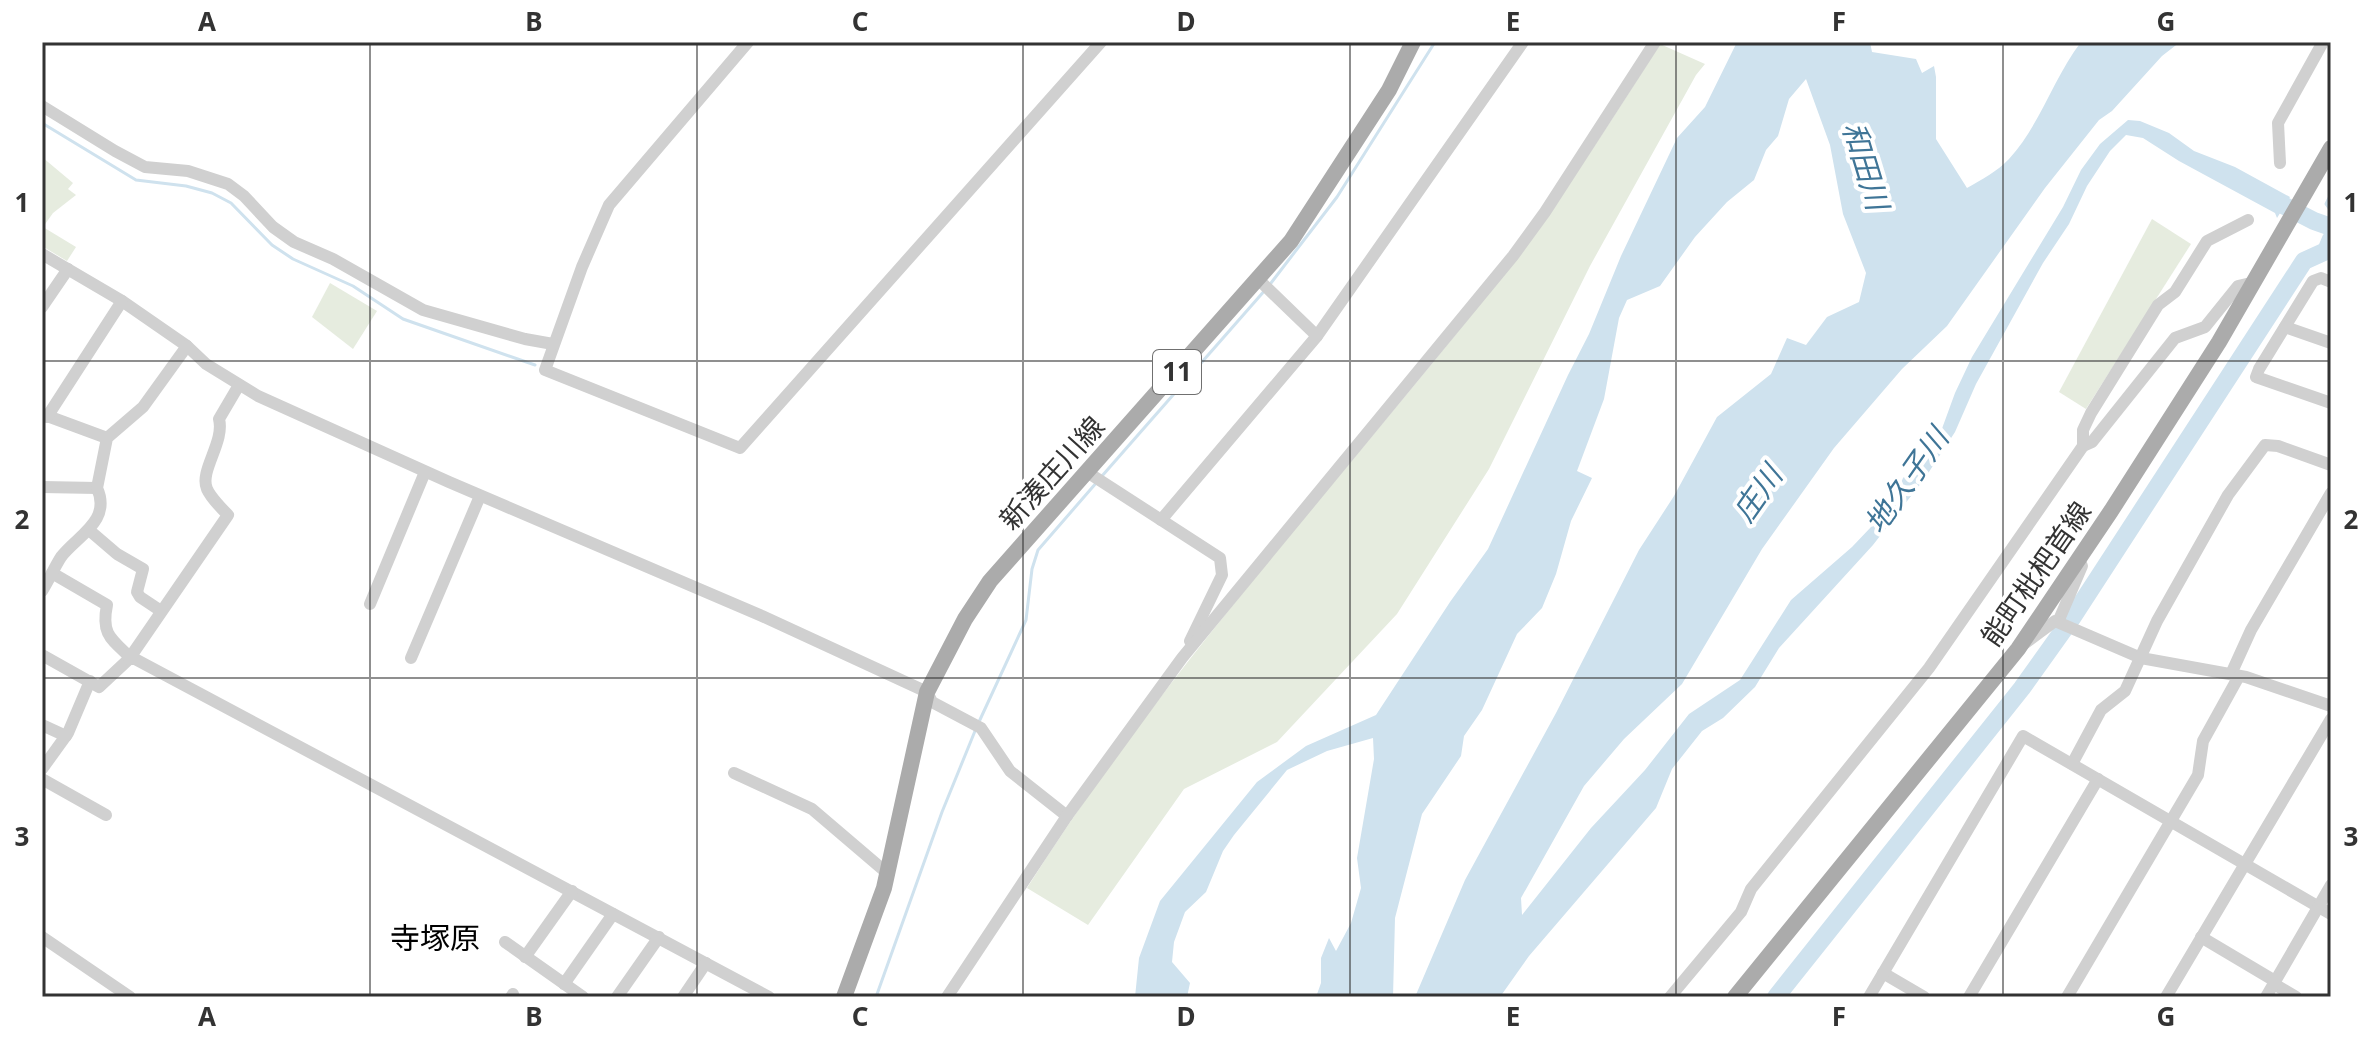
<svg xmlns="http://www.w3.org/2000/svg" width="2373" height="1039" font-family="'Noto Sans','Noto Sans JP',sans-serif">
<rect width="100%" height="100%" fill="#fff"/>
<g fill="#e6ecdf">
<path d="M1660,44l45,20 -9,11 -106,191 -101,203 -92,145 -120,128 -93,47 -96,136 -61,-37c137,-218 314,-407 473,-609 58,-74 109,-155 160,-235z"/>
<path d="M42,157l31,26 -5,6 8,6 -23,18 -10,14 33,20 -9,14 -25,-15z"/>
<path d="M2152,219l39,25 -105,165 -27,-17z"/>
<path d="M330,283l47,28 -24,38 -41,-32z"/>
</g>
<path fill="#cfe2ee" d="M1737,42h133l2,10 44,7 6,14 12,-7 2,11v62l31,49c14,-8 31,-17 42,-29 31,-34 44,-80 72,-117h99l-18,14 -50,55 -13,9 -54,68 -98,138 -45,43 -68,79 -72,101 -80,135 -58,55 -40,47 -63,112 1,17 69,-87 54,-58 44,-56 51,-34 51,-80 61,-53 19,-20 9,-25 17,-10 6,-14 33,-33 19,-52 17,-36 91,-150 18,-37 19,-26 28,-24 12,1 29,12 25,18 41,16 55,30 -13,21 -2,-5 -96,-52 -36,-23 -17,-3 -16,16 -23,35 -18,38 -26,39 -67,121 -21,48 -30,46 -52,67 -94,103 -24,39 -32,31 -21,13 -30,38 -16,39 -127,148 -29,41h-85l50,-117 91,-167 83,-163 35,-54 43,-79 54,-43 16,-36 19,7 21,-28 32,-15 7,-29 -23,-59 -13,-69 -24,-66 -17,20 -11,37 -12,14 -12,30 -27,22 -32,35 -35,49 -33,14 -8,18 -15,81 -27,72 15,7 -21,43 -15,53 -14,34 -25,26 -35,76 -18,26 -3,20 -39,58 -27,104 -2,79h-77l5,-14v-25l8,-20 7,13 15,-28 10,-35 -4,-30 17,-99 -1,-21 -46,13 -40,19 -53,65 -11,16 -17,41 -21,20 -11,30 -2,20 18,21 -3,14h-52l4,-39 21,-57 97,-119 49,-36 70,-31 74,-113 38,-53 80,-174 21,-41 32,-78 56,-118 28,-31z"/>
<g fill="none" stroke-linecap="round" stroke-linejoin="round">
<g stroke="#cfe2ee" stroke-width="3">
<path d="M42,123l94,57 50,6 26,7 19,10 41,42 21,14 60,27 50,33 132,46"/>
<path d="M2331,194l-5,10 5,7"/>
<path d="M1271,283l66,-86 98,-155"/>
<path d="M1102,476l164,-187"/>
<path d="M978,724l48,-104 6,-51 6,-19 59,-68"/>
<path d="M876,997l66,-185 33,-81"/>
</g>
<g stroke="#cfe2ee" stroke-width="18">
<path d="M2265,196l49,25 17,6"/>
<path d="M1776,997l246,-309 50,-70 232,-357 22,-10 5,-12"/>
</g>
<g stroke="#d0d0d0" stroke-width="12">
<path d="M748,42l-139,163 -27,62 -37,103 195,78 361,-406"/>
<path d="M42,106l73,45 30,16 43,4 40,13 16,12 29,31 21,15 39,17 90,51 102,29 28,5"/>
<path d="M2280,163l-2,-40 45,-81"/>
<path d="M42,254l80,47 65,45 19,18 52,32 191,86 313,134 165,76 5,10 49,26 29,43 57,45"/>
<path d="M1259,280l58,56"/>
<path d="M2331,282l-10,-4 -8,3 -54,88 -3,8 75,26"/>
<path d="M42,307l26,-38"/>
<path d="M2285,327l46,16"/>
<path d="M42,414l65,24"/>
<path d="M47,417l75,-116"/>
<path d="M2083,446l9,-4 83,-104 30,-11 33,-41 17,-4"/>
<path d="M1087,472l133,86 2,17 -32,66"/>
<path d="M42,487l55,1"/>
<path d="M1161,520l156,-184 206,-294"/>
<path d="M89,530l28,24 26,15 -6,23 3,5 21,14"/>
<path d="M52,573l55,32c-6,29 4,34 23,52"/>
<path d="M42,591c7,-11 12,-23 19,-34 16,-21 51,-36 36,-69l10,-50 36,-31 44,-61"/>
<path d="M370,604l55,-132"/>
<path d="M2058,622l24,-56 -3,-7"/>
<path d="M2024,644l31,-23 86,37 105,19 85,29"/>
<path d="M42,655l57,32 30,-28h6l634,338"/>
<path d="M411,658l69,-162"/>
<path d="M129,659l99,-144c-7,-7 -17,-17 -21,-26 -8,-18 18,-47 12,-70l20,-34"/>
<path d="M2231,674l20,-44 80,-137"/>
<path d="M42,725l24,11"/>
<path d="M2072,764l29,-54 24,-19 32,-70 71,-126 37,-50 13,1 53,19"/>
<path d="M42,769l26,-36 22,-52"/>
<path d="M734,773l78,36 75,64"/>
<path d="M42,779l64,36"/>
<path d="M42,937l88,60"/>
<path d="M2201,937l74,44"/>
<path d="M505,942l78,55"/>
<path d="M525,957l47,-66"/>
<path d="M1883,973l41,24"/>
<path d="M564,984l49,-70"/>
<path d="M2274,984l22,13"/>
<path d="M511,997l2,-3"/>
<path d="M617,997l42,-60"/>
<path d="M683,997l23,-34"/>
<path d="M947,997l120,-181 115,-158 331,-402 32,-44 110,-170"/>
<path d="M1670,997l71,-85 10,-23 178,-221 154,-222v-16l8,-17 67,-108 17,-13 32,-51 41,-21"/>
<path d="M1869,997l154,-261 308,178"/>
<path d="M1969,997l129,-218"/>
<path d="M2067,997l131,-222 5,-34 36,-65"/>
<path d="M2166,997l165,-278"/>
<path d="M2266,997l65,-112"/>
</g>
<g stroke="#ababab" stroke-width="16">
<path d="M844,997l40,-109 43,-196 38,-73 25,-38 301,-340 98,-151 24,-48"/>
<path d="M1735,997l283,-348 93,-138 108,-169 112,-194"/>
</g>
</g>
<path fill="none" stroke="#333" stroke-width="2" stroke-opacity="0.55" d="M370,42v955M697,42v955M1023,42v955M1350,42v955M1676,42v955M2003,42v955M42,361h2289M42,678h2289"/>
<g text-anchor="middle" stroke-width="8" stroke-linejoin="round" paint-order="stroke">
<rect fill="#fff" stroke="#707070" stroke-width="2" x="1153" y="350" width="48" height="44" rx="6"/>
<g font-size="26" font-weight="bold" fill="#333">
<text x="1177" y="381">11</text>
</g>
<g font-size="28" fill="#333" stroke="#fff">
<text transform="translate(1052 473) rotate(-48)" y="10">新湊庄川線</text>
<text transform="translate(2036 574) rotate(-55)" y="10">能町枇杷首線</text>
</g>
<g font-size="30" font-style="italic" fill="#3f7597" stroke="#fff">
<text transform="translate(1865 166) rotate(73)" y="10">和田川</text>
<text transform="translate(1907 481) rotate(-55)" y="10">地久子川</text>
<text transform="translate(1758 494) rotate(-55)" y="10">庄川</text>
</g>
<g font-size="30" fill="#000" stroke="#fff">
<text x="435" y="949">寺塚原</text>
</g>
</g>
<rect width="2373" height="1039" fill="none" stroke="#ffffff" stroke-width="88"/>
<rect x="44" y="44" width="2285" height="951" fill="none" stroke="#333" stroke-width="3"/>
<g font-size="26" text-anchor="middle" font-weight="bold" fill="#333">
<text x="207" y="31">A</text>
<text x="534" y="31">B</text>
<text x="860" y="31">C</text>
<text x="1186" y="31">D</text>
<text x="1513" y="31">E</text>
<text x="1839" y="31">F</text>
<text x="2166" y="31">G</text>
<text x="22" y="212">1</text>
<text x="2351" y="212">1</text>
<text x="22" y="529">2</text>
<text x="2351" y="529">2</text>
<text x="22" y="846">3</text>
<text x="2351" y="846">3</text>
<text x="207" y="1026">A</text>
<text x="534" y="1026">B</text>
<text x="860" y="1026">C</text>
<text x="1186" y="1026">D</text>
<text x="1513" y="1026">E</text>
<text x="1839" y="1026">F</text>
<text x="2166" y="1026">G</text>
</g>
</svg>
